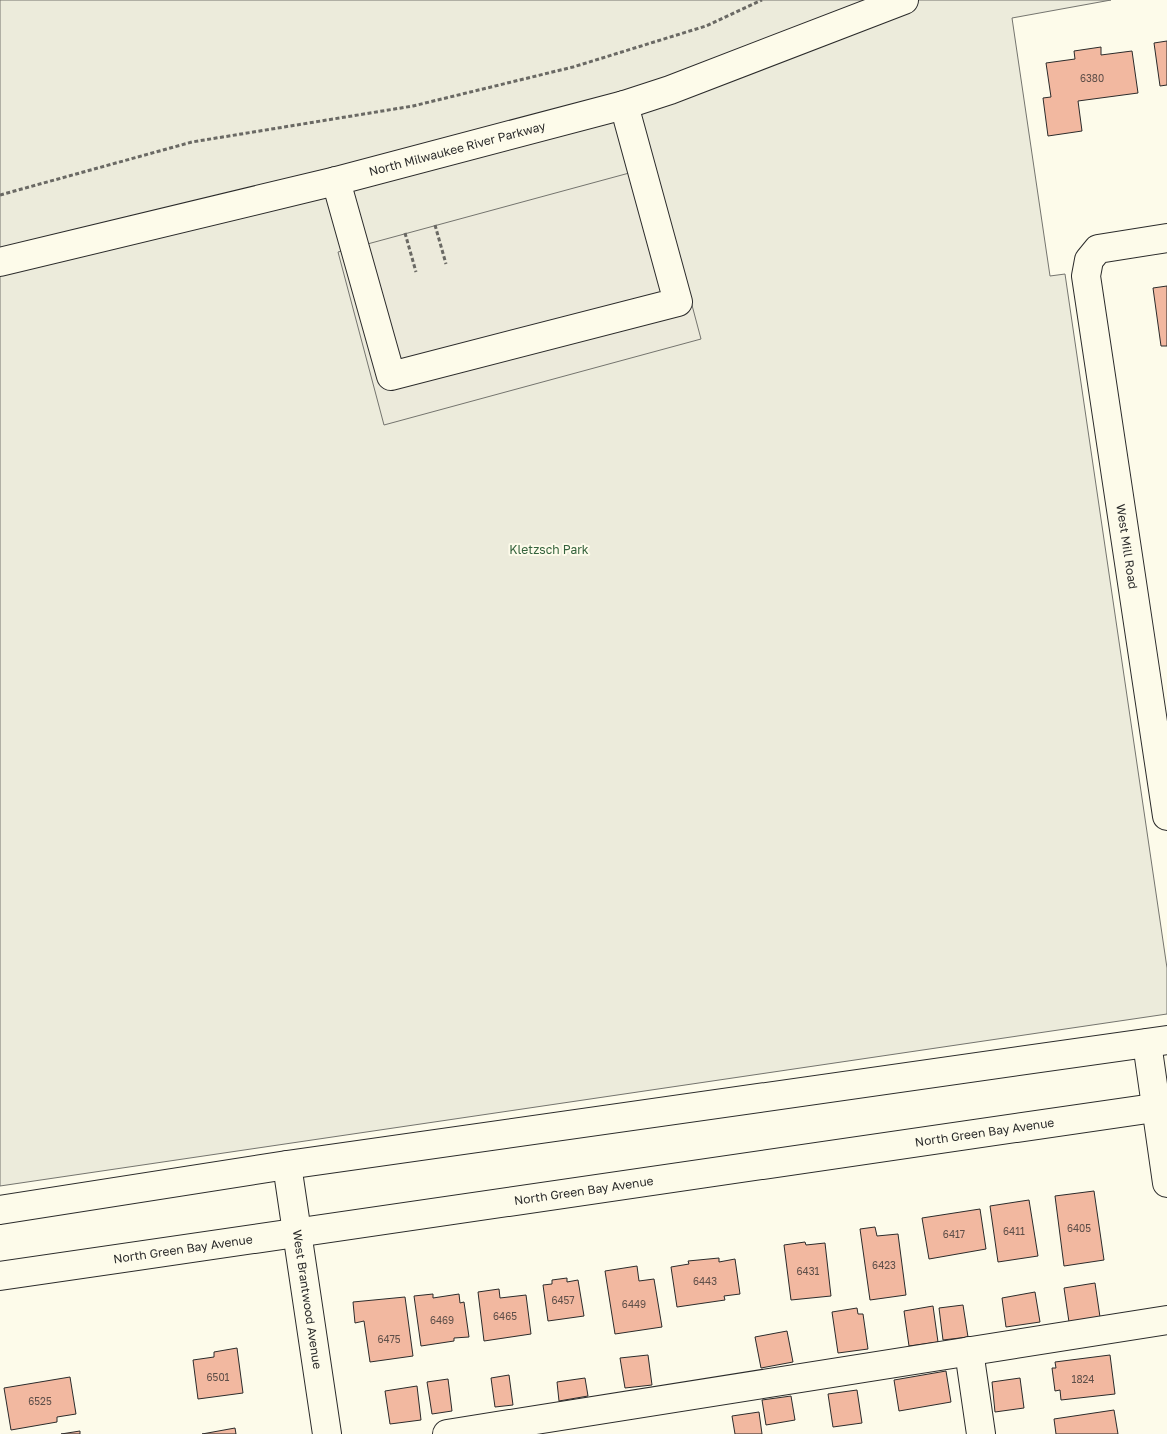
<svg xmlns="http://www.w3.org/2000/svg" width="1167" height="1434" font-family="'Golos Text',sans-serif">
<rect width="100%" height="100%" fill="#fdfbea"/>
<path fill="#ecebdb" stroke="#74746e" d="M0,0h1111l-99,18 38,258 15,-2 102,694v46l-1167,172z"/>
<path fill="#eceadb" stroke="#74746e" d="M655,166l46,173 -317,86 -46,-173z"/>
<g fill="#f2b8a0" stroke="#2b2b2b">
<path d="M1167,41v44l-7,1 -6,-43z"/>
<path d="M1101,47v8l31,-4 6,42 -60,8 4,30 -34,5 -5,-38 8,-1 -5,-34 29,-4 -1,-8z"/>
<path d="M1167,286v60h-6l-8,-58z"/>
<path d="M1094,1191l10,69 -40,6 -9,-70z"/>
<path d="M1029,1200l9,56 -40,6 -8,-56z"/>
<path d="M980,1209l6,40 -57,10 -7,-41z"/>
<path d="M875,1227l2,9 21,-2 8,61 -36,5 -10,-71z"/>
<path d="M805,1242l1,3 19,-2 6,53 -40,4 -7,-55z"/>
<path d="M719,1258v4l16,-3 5,35 -16,2 1,4 -48,7 -6,-40 18,-3 -1,-3z"/>
<path d="M637,1266l2,15 15,-2 8,48 -47,7 -10,-63z"/>
<path d="M567,1278v4l11,-2 6,36 -36,5 -5,-36 9,-1v-4z"/>
<path d="M1095,1283l5,34 -31,5 -5,-34z"/>
<path d="M499,1289l1,9 26,-3 5,39 -47,7 -6,-49z"/>
<path d="M1035,1292l5,30 -34,5 -4,-29z"/>
<path d="M433,1294v4l26,-4 1,9 4,-1 5,35 -15,1v3l-33,5 -7,-50z"/>
<path d="M405,1297l8,59 -43,6 -6,-41 -9,2 -2,-21z"/>
<path d="M963,1305l5,32 -25,3 -4,-32z"/>
<path d="M933,1306l5,36 -29,4 -5,-35z"/>
<path d="M857,1308l1,6h5l5,35 -30,4 -6,-41z"/>
<path d="M787,1331l6,31 -32,6 -6,-31z"/>
<path d="M237,1348l6,45 -45,6 -5,-39 21,-3v-5z"/>
<path d="M648,1355l4,30 -27,3 -5,-30z"/>
<path d="M1110,1355l5,39 -54,6 -1,-10 -5,1 -3,-23h4l-1,-6z"/>
<path d="M946,1371l5,31 -52,9 -5,-31z"/>
<path d="M509,1375l4,30 -18,2 -4,-29z"/>
<path d="M70,1377l6,37 -19,3v5l-46,8 -7,-42z"/>
<path d="M585,1378l3,18 -29,5 -2,-19z"/>
<path d="M1020,1378l4,30 -29,4 -3,-30z"/>
<path d="M448,1379l4,32 -20,3 -5,-32z"/>
<path d="M417,1386l4,34 -31,4 -5,-33z"/>
<path d="M857,1390l5,33 -29,4 -5,-33z"/>
<path d="M791,1396l4,24 -29,5 -4,-25z"/>
<path d="M1114,1410l4,24h-62l-2,-15z"/>
<path d="M759,1412l3,22h-27l-3,-18z"/>
<path d="M235,1428l1,6h-34z"/>
<path d="M80,1431v3h-19z"/>
</g>
<g fill="none" stroke-linecap="round" stroke-linejoin="round">
<defs>
<g id="minor">
<path d="M336,181l55,195 287,-74 -54,-197"/>
<path id="s1" d="M1167,238l-69,11 -9,11 -3,16 81,540"/>
<path id="s2" d="M0,262l336,-81 288,-76 46,-15 234,-90"/>
<path id="s3" d="M287,1165l40,269"/>
<path d="M969,1351l12,83"/>
<path d="M447,1434l720,-114"/>
</g>
<g id="major">
<path d="M1147,1043l20,140"/>
<path d="M0,1210l287,-45 880,-125"/>
<path id="s4" d="M0,1276l1167,-170"/>
</g>
</defs>
<use href="#minor" stroke="#2b2b2b" stroke-width="30"/>
<use href="#major" stroke="#2b2b2b" stroke-width="30"/>
<g stroke="#6a6964" stroke-width="3" stroke-dasharray="4 2.5" stroke-linecap="butt">
<path d="M0,195l192,-53 221,-36 160,-39 133,-41 56,-26"/>
<path d="M435,225l11,39"/>
<path d="M405,233l11,39"/>
</g>
<use href="#minor" stroke="#fdfbea" stroke-width="28"/>
<use href="#major" stroke="#fdfbea" stroke-width="28"/>
</g>
<g text-anchor="middle" stroke-width="4" stroke-linejoin="round" paint-order="stroke">
<g font-size="10" fill="#5d4e48">
<text x="1092" y="82">6380</text>
<text x="1079" y="1232">6405</text>
<text x="1014" y="1235">6411</text>
<text x="954" y="1238">6417</text>
<text x="884" y="1269">6423</text>
<text x="808" y="1275">6431</text>
<text x="705" y="1285">6443</text>
<text x="563" y="1304">6457</text>
<text x="634" y="1308">6449</text>
<text x="505" y="1320">6465</text>
<text x="442" y="1324">6469</text>
<text x="389" y="1343">6475</text>
<text x="218" y="1381">6501</text>
<text x="1083" y="1383">1824</text>
<text x="40" y="1405">6525</text>
</g>
<g font-size="12" fill="#2b2b2b" stroke="#fdfbea">
<text dy="4" stroke="none"><textPath href="#s2" startOffset="471">North Milwaukee River Parkway</textPath></text>
<text dy="4" stroke="none"><textPath href="#s1" startOffset="374">West Mill Road</textPath></text>
<text dy="4" stroke="none"><textPath href="#s4" startOffset="995">North Green Bay Avenue</textPath></text>
<text dy="4" stroke="none"><textPath href="#s4" startOffset="590">North Green Bay Avenue</textPath></text>
<text dy="4" stroke="none"><textPath href="#s4" startOffset="185">North Green Bay Avenue</textPath></text>
<text dy="4" stroke="none"><textPath href="#s3" startOffset="136">West Brantwood Avenue</textPath></text>
</g>
<g font-size="12" fill="#34623c" stroke="#fdfbea">
<text x="549" y="554">Kletzsch Park</text>
</g>
</g>
</svg>
